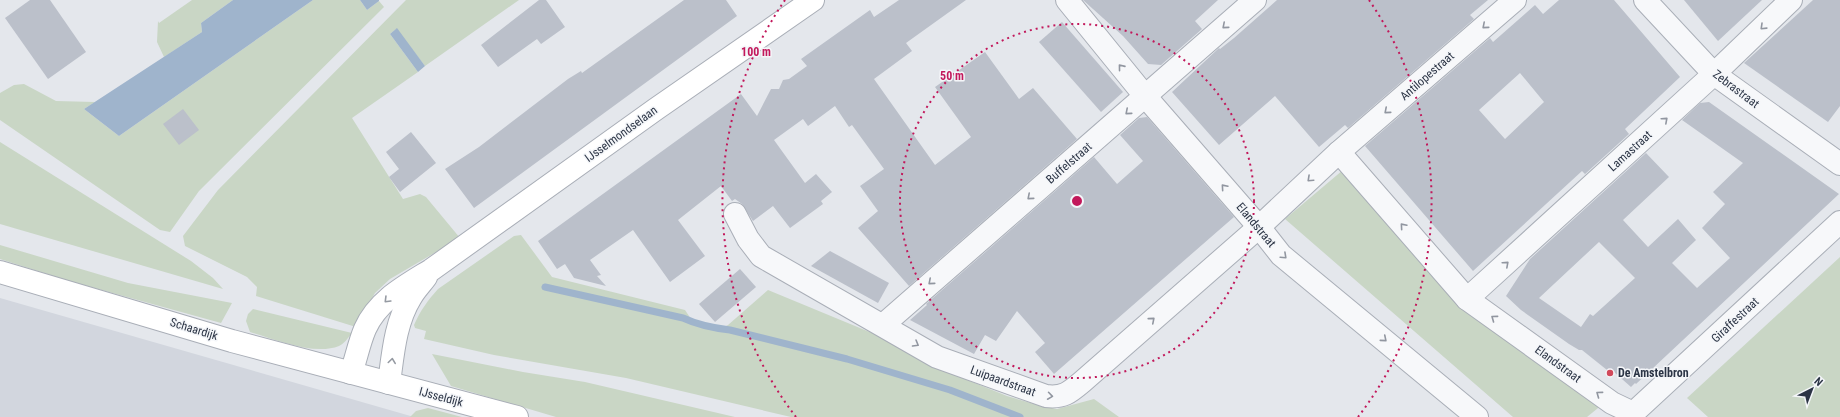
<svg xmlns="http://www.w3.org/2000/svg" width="1840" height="417" font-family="'Roboto Condensed',sans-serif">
<rect width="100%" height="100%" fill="#e4e7ec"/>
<path fill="#d2d6de" d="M0,298l414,119h-414z"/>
<g fill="#c9d6c5">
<path d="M192,0h41l-32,23 1,9 -38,25 -7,-15 1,-21 1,2z"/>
<path d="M313,0h47l7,10 12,-9 5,6 -185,184 -29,41 -10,-2 -160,-110v-27l14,-8 10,-1 32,17 39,1 -11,7 35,27z"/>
<path d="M406,0h113l-94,66 -29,-37 -6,5 28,38 -66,46 51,81 17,-5 6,3 34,41 -70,41 -15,14 -19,34 -100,-31 1,-9 -10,-10 -62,-31 -2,-10 35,-46z"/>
<path d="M0,142l191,119 22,17 10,11 -223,-65z"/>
<path d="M1343,170l119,133 141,101 -16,13h-74l-228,-198z"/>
<path d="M521,235l31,42 133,33 8,12 25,8 10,-5 40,-35 104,43 68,36 67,27 34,10 16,3 37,-10 25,18h-328l-165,-39 -132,-23 -70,-16 2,-8 -11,-3 -1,-3c6,-14 14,-25 24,-36l76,-53z"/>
<path d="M0,245l128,38 104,20 -11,20 -152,-42 -69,-22z"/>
<path d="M1840,257v160h-132l-21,-19z"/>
<path d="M253,309l99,24c-4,5 -8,11 -13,13 -25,10 -65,-7 -89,-14l-4,-11 2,-7z"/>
<path d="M432,354l91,18 62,10 150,35h-179l-105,-31z"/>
<path d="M428,408l34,9h-52l6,-6z"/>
</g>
<g fill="#9fb4cc">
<path d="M233,0h80l-194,136 -35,-27 118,-77 -1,-9z"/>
<path d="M360,0h19v1l-12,9z"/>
<path d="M397,28l28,38 -7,6 -28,-38z"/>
</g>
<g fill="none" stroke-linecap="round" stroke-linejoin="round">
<path stroke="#9fb4cc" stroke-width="7" d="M545,287l138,31c15,7 30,10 47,12l117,29 103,31 70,27"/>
</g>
<g fill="#bbc0ca" fill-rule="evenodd">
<path d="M30,0h20l36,52 -38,27 -43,-61z"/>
<path d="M539,0h7l19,27 -24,17 -4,-5 -39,28 -17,-22z"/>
<path d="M684,0h42l11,16 -263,192 -29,-39 34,-22 89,-68 13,-8 1,2z"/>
<path d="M899,0h67l-60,43 6,8 -38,28 61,86 36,-28 -36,-50 50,-35 34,47 14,-11 44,51 -168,147 -51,-58 20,-17 -18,-25 24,-17 -32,-44 -3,2 -14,-21 -27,20 -5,-7 -29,21 31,43 11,-9 16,18 -11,9 2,3 -33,24 -17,-22 -20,15 -11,-17 -7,-5 -3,2 -11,-15 -43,34 27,36 -35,26 -37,-52 -43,30 11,15 -4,1 9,10 -32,-8 -9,-14 -8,5 -19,-28 203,-147 16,22 14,-27h8l4,-9 6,-1 18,-13 -6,-7 69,-49 4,7z"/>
<path d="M1083,0h135l-23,21 7,8 -41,36 -13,-1 -25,-28z"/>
<path d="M1277,0h211l-18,15 4,4 -126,109 -3,-3 -26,22 -44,-51 -56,49 -47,-53 47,-44 1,1 14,-11z"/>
<path d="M1559,0h55l66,77 -55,52 4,5 -45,41 1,-1 -3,-3 -109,100 -108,-125 125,-108 3,4 42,-37 8,9zM1520,73l24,29 -39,37 -26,-29z"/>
<path d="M1684,0h78l-44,41z"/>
<path d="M1813,0h27v106l-12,16 -84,-59z"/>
<path d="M1062,22l61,70 -22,20 -62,-70z"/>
<path d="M1709,102l130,92 -203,190 -1,-1 -4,4 -17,-15 -7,-2 -25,-20h-3l-10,-6 -48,-34 -15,-14 24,-37 116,-106 23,24 -46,43 25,27 30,-28 18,21 -24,23 25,25 33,-30 -28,-30 23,-24 -12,-12 30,-29 -61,-43 18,-17zM1599,242l36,36 -42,38 -3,-2 -9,13 -42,-29z"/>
<path d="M183,109l16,21 -20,15 -16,-21z"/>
<path d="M1147,117l87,100 -180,157 -19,-22 10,-9 -28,-32 -21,30 -11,-6 -11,19 -64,-34 17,-15 -1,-1 168,-147 23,27 26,-23 -23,-26 19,-17z"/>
<path d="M411,132l25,31 -36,29 -11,-15 10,-8 -13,-17z"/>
<path d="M830,251l59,32 -11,20 -67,-37z"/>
<path d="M740,269l16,18 -41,35 -16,-18z"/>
</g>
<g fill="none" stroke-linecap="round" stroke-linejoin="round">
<defs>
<g id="street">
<path d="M1067,0l78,96 114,131 22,28 196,162"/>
<path d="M1645,0l69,74 126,90"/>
<path d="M1339,152l128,147 145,104 21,10"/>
<path d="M735,214l13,25 13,17 176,101 109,39c17,2 23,-3 36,-14l177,-155 80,-75 176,-152"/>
<path d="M1467,299l247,-225 77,-74"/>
<path d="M883,325l372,-325"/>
<path d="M1629,417l211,-195"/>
</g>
<g id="secondary">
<path d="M0,272l232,69 285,76"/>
<path d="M351,373c5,-14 8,-30 14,-44 13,-29 40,-43 66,-59l225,-161 157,-109"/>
<path d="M389,383c4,-29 6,-60 22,-86 4,-7 10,-13 15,-20"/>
</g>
</defs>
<use href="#street" stroke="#a9aeb7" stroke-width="24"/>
<use href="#secondary" stroke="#a9aeb7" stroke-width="24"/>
<use href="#street" stroke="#f7f8fa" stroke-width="22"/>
<use href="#secondary" stroke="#fff" stroke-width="22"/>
</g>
<defs><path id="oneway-chevron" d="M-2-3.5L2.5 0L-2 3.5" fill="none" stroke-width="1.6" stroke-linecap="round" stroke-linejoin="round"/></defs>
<g stroke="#9196a0">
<use href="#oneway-chevron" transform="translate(1225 26) rotate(139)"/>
<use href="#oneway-chevron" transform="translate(1485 26) rotate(139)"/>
<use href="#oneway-chevron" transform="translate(1763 27) rotate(136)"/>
<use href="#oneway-chevron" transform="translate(1121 67) rotate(-129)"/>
<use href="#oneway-chevron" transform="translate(1387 111) rotate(139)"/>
<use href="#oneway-chevron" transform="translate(1128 112) rotate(139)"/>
<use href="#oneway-chevron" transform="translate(1665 120) rotate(-42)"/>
<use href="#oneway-chevron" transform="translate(1310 179) rotate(137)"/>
<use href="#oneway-chevron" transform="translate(1224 187) rotate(-131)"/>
<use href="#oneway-chevron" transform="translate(1030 197) rotate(139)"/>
<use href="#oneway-chevron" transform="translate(1403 226) rotate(-131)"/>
<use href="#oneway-chevron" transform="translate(1284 256) rotate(43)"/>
<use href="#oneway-chevron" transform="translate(1506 264) rotate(-42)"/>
<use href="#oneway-chevron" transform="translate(931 282) rotate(139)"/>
<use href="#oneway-chevron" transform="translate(1494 318) rotate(-144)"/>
<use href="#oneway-chevron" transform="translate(1152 320) rotate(-41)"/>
<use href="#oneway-chevron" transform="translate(1384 339) rotate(40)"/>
<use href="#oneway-chevron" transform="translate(916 344) rotate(30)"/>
<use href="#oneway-chevron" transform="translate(1599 394) rotate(-144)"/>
<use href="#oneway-chevron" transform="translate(1050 396) rotate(8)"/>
</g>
<g stroke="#959aa2">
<use href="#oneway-chevron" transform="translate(387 300) rotate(135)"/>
<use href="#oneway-chevron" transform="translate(392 361) rotate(-82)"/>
</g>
<g fill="none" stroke="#c2185b" stroke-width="2" stroke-dasharray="2 4">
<circle cx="1077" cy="201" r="177"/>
<path d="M796 417A354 354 0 0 1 785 0M1369 0A354 354 0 0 1 1358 417"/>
</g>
<circle fill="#d1495b" stroke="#f4f6f9" stroke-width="1.5" cx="1610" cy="373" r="4"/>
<g text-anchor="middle" stroke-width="3" stroke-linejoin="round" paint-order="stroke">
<g font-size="12" fill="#2b3445" stroke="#f4f6f9">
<text transform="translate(1427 76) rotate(-41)" y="4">Antilopestraat</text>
<text transform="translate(1736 89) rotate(37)" y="4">Zebrastraat</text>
<text transform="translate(621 134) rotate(-36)" y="4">IJsselmondselaan</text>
<text transform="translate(1630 151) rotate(-42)" y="4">Lamastraat</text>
<text transform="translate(1069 163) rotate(-41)" y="4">Buffelstraat</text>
<text transform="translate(1256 225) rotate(50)" y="4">Elandstraat</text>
<text transform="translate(1735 320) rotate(-43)" y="4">Giraffestraat</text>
<text transform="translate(194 329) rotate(17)" y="4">Schaardijk</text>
<text transform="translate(1558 364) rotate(36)" y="4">Elandstraat</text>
<text transform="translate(1003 381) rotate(20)" y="4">Luipaardstraat</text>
<text transform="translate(441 397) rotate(15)" y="4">IJsseldijk</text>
</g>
<g font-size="12" font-weight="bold" fill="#2b3445" stroke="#f4f6f9" text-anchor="start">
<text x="1618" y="377">De Amstelbron</text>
</g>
</g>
<circle cx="1077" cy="201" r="6" fill="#c2185b" stroke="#f4f6f9" stroke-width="2"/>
<g font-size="12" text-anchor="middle" font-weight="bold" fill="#c2185b" stroke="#f4f6f9" stroke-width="3" stroke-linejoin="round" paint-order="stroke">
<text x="756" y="56">100 m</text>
<text x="952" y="80">50 m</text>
</g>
<g transform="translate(1812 389) rotate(42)" stroke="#f4f6f9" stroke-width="3" paint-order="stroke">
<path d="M0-3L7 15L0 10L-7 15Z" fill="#2b3445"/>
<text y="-6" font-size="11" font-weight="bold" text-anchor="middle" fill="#2b3445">N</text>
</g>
</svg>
